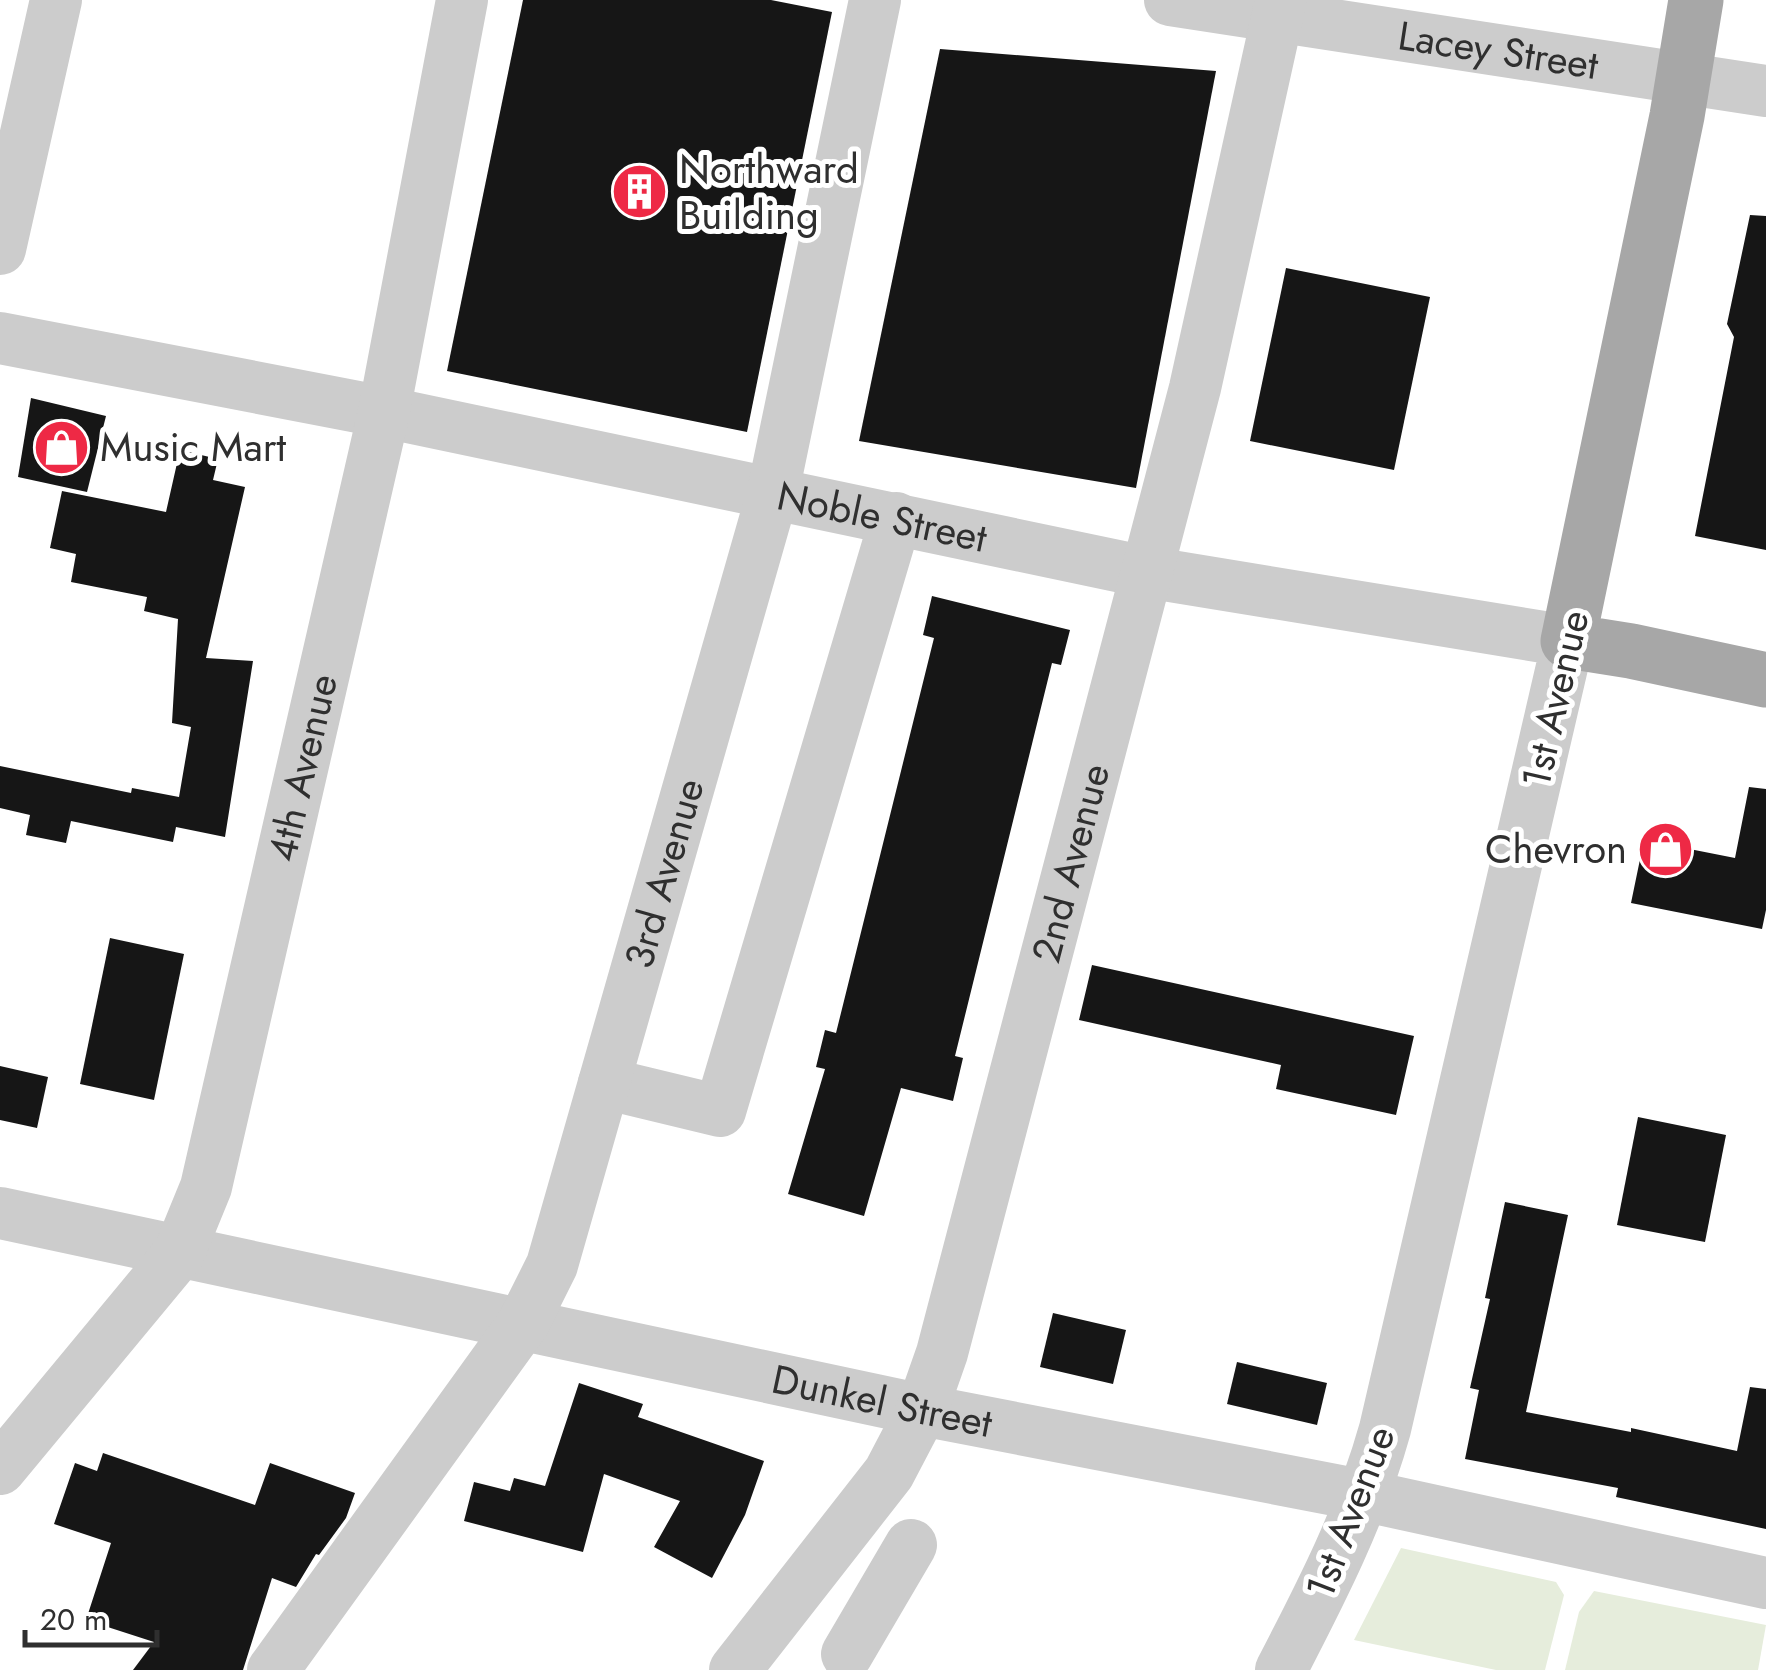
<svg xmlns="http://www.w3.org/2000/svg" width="1766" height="1670" font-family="Jost,sans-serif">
<rect width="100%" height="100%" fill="#fff"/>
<g fill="#e6eddc">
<path d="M1401,1548l155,34 8,13 -19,75h-49l-142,-30z"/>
<path d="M1594,1591l172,34 -8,45h-193l14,-58z"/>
</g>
<g fill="#161616">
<path d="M523,0h248l61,12 -85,420 -300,-61z"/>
<path d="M940,49l276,22 -80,417 -277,-47z"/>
<path d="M1750,215l16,1v334l-71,-14 39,-199 -7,-13z"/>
<path d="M1286,268l144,29 -36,173 -144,-29z"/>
<path d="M31,398l75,18 -19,76 -69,-15z"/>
<path d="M180,450l38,9 -5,21 32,7 -39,171 47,3 -28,176 -49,-10 -3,15 -102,-21 -5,22 -40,-8 4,-20 -30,-7v-42l131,27 1,-5 47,9 12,-70 -19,-4 6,-104 -34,-8 3,-14 -76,-15 5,-28 -26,-6 12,-57 104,21z"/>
<path d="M932,596l138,34 -9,35 -9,-2 -97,393 8,2 -10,43 -52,-13 -37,128 -76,-22 37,-125 -9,-2 9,-37 11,3 98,-395 -11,-3z"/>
<path d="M1749,787l17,2v121l-4,19 -131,-26 13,-63 91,18z"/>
<path d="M110,938l74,16 -30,146 -74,-16z"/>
<path d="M1092,965l322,71 -18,79 -120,-26 5,-24 -202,-45z"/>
<path d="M0,1066l48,11 -11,51 -37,-8z"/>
<path d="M1638,1117l88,18 -21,107 -88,-17z"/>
<path d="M1505,1202l63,13 -42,197 105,20v-4l106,23 13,-64 16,2v140l-150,-32 2,-9 -153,-29 14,-69 -9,-2 20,-89 -5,-1z"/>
<path d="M1053,1313l73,17 -13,54 -73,-17z"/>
<path d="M1237,1362l90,21 -10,42 -90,-21z"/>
<path d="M579,1383l64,21 -5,13 126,44 -19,54 -33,63 -58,-31 26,-46 -76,-27 -21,78 -119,-31 10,-39 36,9 4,-13 31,8z"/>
<path d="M103,1453l152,52 15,-42 85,30 -9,25 -27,37 -3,-1 -20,33 -24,-9 -29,92h-110l21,-28 -68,-22 25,-77 -57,-19 21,-61 22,8z"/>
</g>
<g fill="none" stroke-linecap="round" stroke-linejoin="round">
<g stroke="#ccc" stroke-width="52">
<path id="s1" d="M1170,0l596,91"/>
<path d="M0,249l56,-249"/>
<path id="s2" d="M0,338l384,74 762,160 422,69 -183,788c-24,86 -63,162 -104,241"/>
<path d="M604,1083l116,28 176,-593"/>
<path id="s3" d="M0,1213l922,197 444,86 400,87"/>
<path id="s4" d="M0,1469l179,-216 27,-66 178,-775 78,-412"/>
<path d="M847,1654l64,-109"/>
<path id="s5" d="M273,1670l249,-345 30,-60 221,-773 102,-492"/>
<path id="s6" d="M735,1670l154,-197 33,-63 20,-57 253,-965 86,-388"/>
</g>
<path stroke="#a7a7a7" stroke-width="55" d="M1696,0l-19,116 -109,525 63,10 135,29"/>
</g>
<defs>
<symbol id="building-disc" viewBox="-11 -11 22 22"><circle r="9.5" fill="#ee2945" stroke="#fff"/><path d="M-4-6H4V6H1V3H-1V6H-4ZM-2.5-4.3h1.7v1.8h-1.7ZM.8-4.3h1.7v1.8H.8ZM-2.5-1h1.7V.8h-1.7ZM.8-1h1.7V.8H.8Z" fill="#fff"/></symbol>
<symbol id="shop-disc" viewBox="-11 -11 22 22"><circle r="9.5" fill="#ee2945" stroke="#fff"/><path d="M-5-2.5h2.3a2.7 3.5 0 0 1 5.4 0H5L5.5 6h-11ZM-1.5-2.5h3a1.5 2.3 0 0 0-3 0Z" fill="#fff"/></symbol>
</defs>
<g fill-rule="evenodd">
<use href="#building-disc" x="608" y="160" width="63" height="63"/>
<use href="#shop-disc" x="30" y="416" width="63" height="63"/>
<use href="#shop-disc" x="1634" y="818" width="63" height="63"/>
</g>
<g text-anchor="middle" stroke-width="10" stroke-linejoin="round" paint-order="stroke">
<g font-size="40" fill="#2f2f2f" stroke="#fff">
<text dy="14" stroke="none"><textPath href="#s1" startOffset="332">Lacey Street</textPath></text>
<text dy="14" stroke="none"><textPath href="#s2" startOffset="900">Noble Street</textPath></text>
<text transform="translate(1555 699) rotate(-77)" y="14">1st Avenue</text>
<text dy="14" stroke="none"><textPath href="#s4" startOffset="782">4th Avenue</textPath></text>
<text dy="14" stroke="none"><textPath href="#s6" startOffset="888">2nd Avenue</textPath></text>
<text dy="14" stroke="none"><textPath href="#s5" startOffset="900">3rd Avenue</textPath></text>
<text dy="14" stroke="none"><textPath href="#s3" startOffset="902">Dunkel Street</textPath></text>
<text transform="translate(1350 1512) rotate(-69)" y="14">1st Avenue</text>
</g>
<g font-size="40" fill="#2f2f2f" stroke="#fff" text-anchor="start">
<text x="679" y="183">Northward<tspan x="679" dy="46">Building</tspan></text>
<text x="100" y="461">Music Mart</text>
<text x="1627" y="863" text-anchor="end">Chevron</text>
</g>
</g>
<path d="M25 1630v15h132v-15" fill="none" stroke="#2f2f2f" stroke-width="5"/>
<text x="40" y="1630" font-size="30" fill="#2f2f2f" stroke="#ffffff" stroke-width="8" paint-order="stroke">20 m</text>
</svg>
